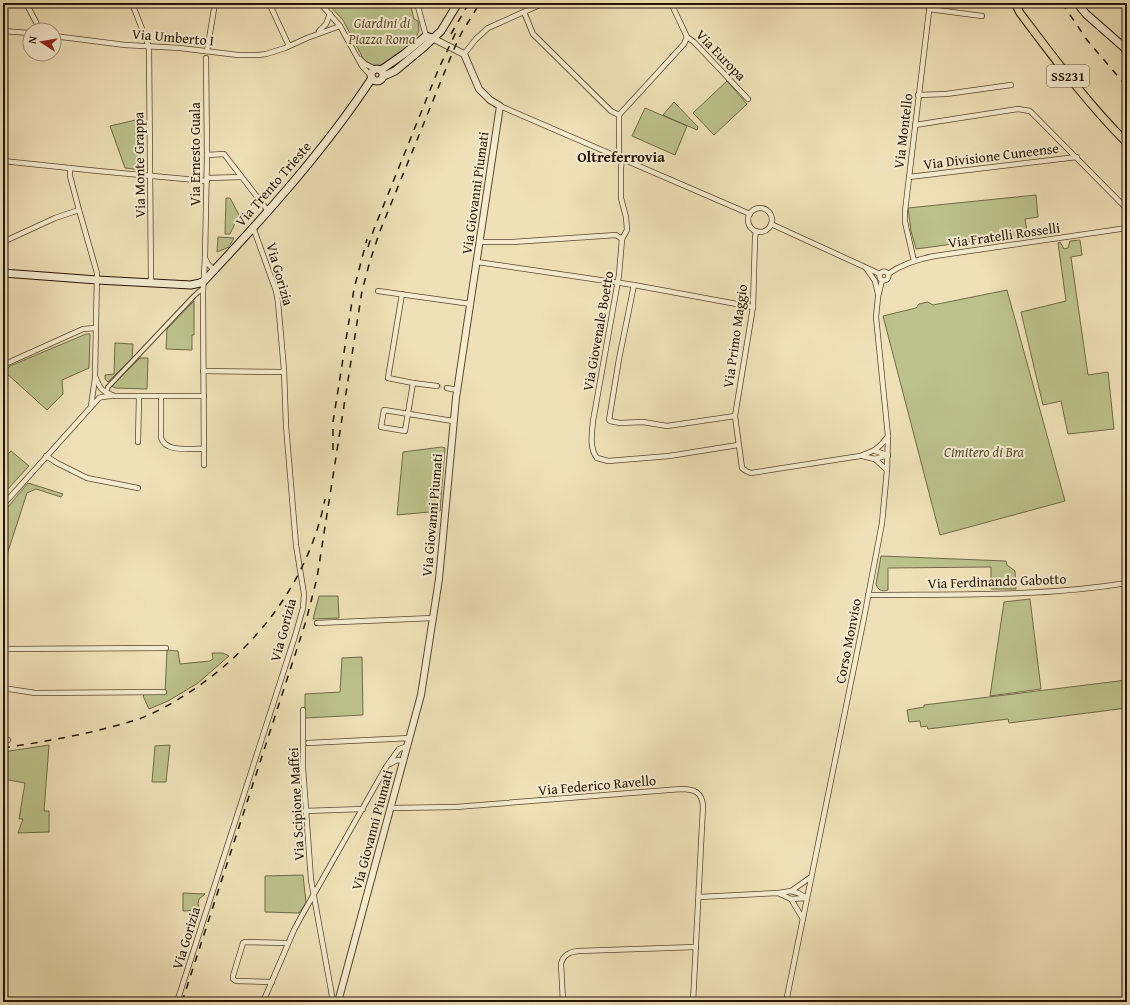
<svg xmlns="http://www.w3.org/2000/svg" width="1130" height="1005" font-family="'Gentium Book Plus',serif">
<rect width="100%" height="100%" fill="#efe1b7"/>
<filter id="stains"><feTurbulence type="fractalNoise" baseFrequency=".005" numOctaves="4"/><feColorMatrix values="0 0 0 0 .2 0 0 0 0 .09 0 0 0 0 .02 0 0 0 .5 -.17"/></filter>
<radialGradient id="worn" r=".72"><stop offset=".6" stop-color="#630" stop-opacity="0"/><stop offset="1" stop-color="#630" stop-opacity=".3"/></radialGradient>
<g fill="#bcc28c" stroke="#706a46">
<path d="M327,3h83l4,16 4,2 1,10 -6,12 -25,20 -11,3 -6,-2 -7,-4 -21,-40z"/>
<path d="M727,81l20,23 -33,31 -21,-22z"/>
<path d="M674,102l24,25 -1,3 -34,-15z"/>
<path d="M645,108l42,18 -12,29 -43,-19z"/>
<path d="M140,119l1,51 -16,-2 -15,-42z"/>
<path d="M1036,195l2,22 -13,2 3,18 -37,5 -1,-3 -74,10 -5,-18 -3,-23z"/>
<path d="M226,198h4l9,17 -9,19h-5z"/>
<path d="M218,237l16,1 -5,9 -12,5z"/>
<path d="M1080,240l2,15 -11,2 17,118 20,-3 6,57 -46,5 -7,-33 -18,4 -22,-93 45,-11 -8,-58 2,-1 4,7 4,-1 2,-7z"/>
<path d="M1007,290l58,211 -125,34 -57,-219 33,-8 3,-4 9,-2 5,3z"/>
<path d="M194,301v34h-2v15l-26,-1 1,-20z"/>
<path d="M86,334h4l-1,34 -27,12 1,14 -16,16 -42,-38 5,-6z"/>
<path d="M115,343l18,1 -1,14 -24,24 -3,-3v-4l9,-1z"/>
<path d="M140,358h8l-1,31 -32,-1 -3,-2z"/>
<path d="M442,447l3,1 -5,63 -43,4 6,-63z"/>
<path d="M11,451l18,15 -22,24c-4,-6 -7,-14 -2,-19l-2,-2v-8l3,-3 -1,-1z"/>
<path d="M28,483l35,11 -2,3 -25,-8 -9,4 -24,74v-54z"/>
<path d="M881,556l125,5 1,4 8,6 1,18h-25v-22l-103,1v22c-7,2 -10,0 -12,-6z"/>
<path d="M319,596h19l1,22 -26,1z"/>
<path d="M1030,599l11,90 -51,7 14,-94z"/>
<path d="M167,650l11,1 2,13 30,-3 3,-2 -1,-6h11l6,3 -31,27 -30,18 -19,8 -6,-13 2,-2h20z"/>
<path d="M362,657l1,58 -58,3v-24l35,-2 2,-34z"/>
<path d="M1127,680v28l-118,15 -1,-4 -80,10 -1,-3 -6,1 -1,-6 -11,1 -2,-12 17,-3v-2z"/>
<path d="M49,745l-5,66h5v21l-31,1 5,-14h-4l6,-36 -22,-4v-27z"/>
<path d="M170,745l-4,37h-14l3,-36z"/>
<path d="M303,875l3,28 -7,10 -34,-1v-36z"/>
<path d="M183,893l22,1 -6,5 -1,5 2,6 -17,1z"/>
</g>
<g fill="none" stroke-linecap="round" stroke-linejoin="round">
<path stroke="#d1c29c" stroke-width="4.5" stroke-dasharray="4.5 2" stroke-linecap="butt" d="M437,386l10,2"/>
<defs>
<path id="pedestrian" d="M106,393l2,-6 86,-91 9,-8"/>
<g id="minor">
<path d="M26,3l10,19 3,8"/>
<path d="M132,3l17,44 2,236"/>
<path d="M269,3l20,43"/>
<path d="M320,3l20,23 22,40 10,11"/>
<path d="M417,3l9,33"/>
<path d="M671,3l16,34 7,5 54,57"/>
<path d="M929,9l53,7"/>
<path d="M524,12l9,22 78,77 8,4"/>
<path d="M3,31l27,2"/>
<path d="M319,31l7,-7 4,-10"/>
<path d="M54,36l71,9 55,3 58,7h20l8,-1 19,-6 22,-10 33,-12"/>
<path d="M207,51l8,-48"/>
<path d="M464,54l12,-15 12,-11 56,-25"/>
<path d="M206,58l1,97 -2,103 3,6 6,6"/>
<path d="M360,59l5,5 10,5"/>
<path d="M918,95l28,-1 65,-9"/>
<path d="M500,106l250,108"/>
<path d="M915,125l103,-16 12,2 97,98"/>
<path d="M207,155l17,-1 44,57"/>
<path d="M619,158v-43l65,-71 3,-7"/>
<path d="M622,159l-1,9v30l5,19 1,13 -5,9 -3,36 -26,146c-1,12 -4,27 4,37l11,3 61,-5 69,-11"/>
<path d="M3,161l95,10 109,10"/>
<path d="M909,177l168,-20"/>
<path d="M207,178l34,-1"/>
<circle cx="760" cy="220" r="12"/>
<path d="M79,210l18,63 -2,103c5,13 6,15 20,20h89"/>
<path d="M771,224l109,50"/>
<path d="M756,231l-1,7 -2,69 -18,109 7,52 4,3 5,2 109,-17c14,-5 19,-7 28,-20"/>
<path d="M3,242l52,-24 24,-8 -9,-34v-8"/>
<path d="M480,242h33l103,-7 6,4"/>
<path d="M914,261l-9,-39v-11l25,-208"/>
<path d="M477,262l157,23 119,22"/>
<path d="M866,268l9,13 3,13"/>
<circle cx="884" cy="276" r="4.5"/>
<path d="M888,274c14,-10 30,-15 47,-18l192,-28"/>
<path d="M634,285l-15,74 -10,61 1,1 10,2 23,-1 24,4 68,-10"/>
<path d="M378,291l93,13"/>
<path d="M402,294l-14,84 25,5 -8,48 -24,-4 3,-17 69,11"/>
<path d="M3,365l80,-36 13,-1"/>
<path d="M203,371l81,1"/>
<path d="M413,383l24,3"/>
<path d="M447,388l10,2"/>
<path d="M161,396v42c5,15 30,10 43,11"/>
<path d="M91,406l4,-28"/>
<path d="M138,442l1,-46"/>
<path d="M875,451l13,4"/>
<path d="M46,456l11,7 30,15 51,10"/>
<path d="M862,456l13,3 12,11"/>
<path d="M875,459l13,-4"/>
<path d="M204,465l-1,-173 2,-34"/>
<path d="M3,505l96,-107 3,-1 9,-1"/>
<path d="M868,595c86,-1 174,2 259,-12"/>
<path d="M317,623l116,-5"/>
<path d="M3,649l163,-1"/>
<path d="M3,688l32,5 129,-1"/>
<path d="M303,710v58l8,112 20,110 1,7 5,5"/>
<path d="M3,740h5"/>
<path d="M308,743l102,-5"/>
<path d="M390,764l7,-4 7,1"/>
<path d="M391,808l65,-1 225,-18c13,0 21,3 22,17l-10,196"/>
<path d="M305,811l58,-2"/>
<path d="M791,891l20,-14"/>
<path d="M699,897l79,-4 13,-2 7,2 9,5 -16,1 -13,-6"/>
<path d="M791,899l12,20"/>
<path d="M272,982l-36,-1 -3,-2v-3l10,-33 2,-1 43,1"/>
<path d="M177,1002l118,-366 8,-28 1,-14 -8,-49 -10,-119 -2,-56 -6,-68 -2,-11 -23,-64"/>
<path d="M263,1002l31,-72 7,-13 85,-150 13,-18 9,-3"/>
<path d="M563,1002l-2,-38c2,-9 8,-12 17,-13l118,-4"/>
<path d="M786,1002l78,-384 18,-95 5,-53 1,-34 -12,-119 2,-20 4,-17"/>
</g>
<path id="tertiary" d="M338,1002l83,-307 18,-116 17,-181 44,-292 -10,-6 -11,-11 -15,-35 -32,-16"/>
<g id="secondary">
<path d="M1077,3l9,11 41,36"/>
<circle cx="377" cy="75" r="6"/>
<path d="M381,70l23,-16 22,-18 6,2"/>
<path d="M384,76l11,-5 29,-24 17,-16 17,-28"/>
<path d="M3,273l94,7 94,5 9,-2 4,-2c60,-64 120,-130 168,-203"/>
</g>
<path id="primary" d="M1015,3l5,10c34,45 67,90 107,130"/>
</defs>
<use href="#pedestrian" stroke="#58462e" stroke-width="5.5"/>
<use href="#minor" stroke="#58462e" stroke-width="6"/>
<use href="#tertiary" stroke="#58462e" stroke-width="8"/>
<use href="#secondary" stroke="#251300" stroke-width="9"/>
<use href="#primary" stroke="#251300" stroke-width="9"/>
<use href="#pedestrian" stroke="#f5ecd0" stroke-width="3.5"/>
<use href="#minor" stroke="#f5ecd0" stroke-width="4.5"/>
<use href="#tertiary" stroke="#f5ecd0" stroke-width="6"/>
<use href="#secondary" stroke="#f5ecd0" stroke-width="7"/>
<use href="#primary" stroke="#efe1b7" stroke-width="7"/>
<g stroke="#251300" stroke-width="1.5" stroke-dasharray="7 7" stroke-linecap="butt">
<path d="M1062,3l25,37 40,47"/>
<path d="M451,34l18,-31"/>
<path d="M368,247l6,-18 65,-161 18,-38"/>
<path d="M333,450v-28l21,-133 13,-50"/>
<path d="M3,748c46,-7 92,-15 136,-29 16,-6 32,-15 46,-24 70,-44 124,-114 140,-196"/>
<path d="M182,1002l124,-381 11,-43 45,-287 8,-30 10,-30 74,-182 8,-17 18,-29"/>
</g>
</g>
<g text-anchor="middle" stroke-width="4" stroke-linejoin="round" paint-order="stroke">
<rect fill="#f5ecd0" stroke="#63543e" stroke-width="1" x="1047" y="65" width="42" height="22" rx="3"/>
<g font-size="13" font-weight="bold" fill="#251300">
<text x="1068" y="81">SS231</text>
</g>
<g font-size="14" font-style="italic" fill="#5a5031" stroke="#f5ecd0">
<text x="382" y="28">Giardini di<tspan x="382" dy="16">Piazza Roma</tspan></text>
<text x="984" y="457">Cimitero di Bra</text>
</g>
<g font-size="14" fill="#251300" stroke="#f5ecd0">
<text transform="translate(173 37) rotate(5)" y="5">Via Umberto I</text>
<text transform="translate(721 55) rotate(46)" y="5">Via Europa</text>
<text transform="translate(903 131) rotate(-83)" y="5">Via Montello</text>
<text transform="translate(195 154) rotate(-90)" y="5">Via Ernesto Guala</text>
<text transform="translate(991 156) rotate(-7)" y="5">Via Divisione Cuneense</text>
<text transform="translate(139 165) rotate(-91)" y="5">Via Monte Grappa</text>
<text transform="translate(273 184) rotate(-49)" y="5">Via Trento Trieste</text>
<text transform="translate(475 193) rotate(-82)" y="5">Via Giovanni Piumati</text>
<text transform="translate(1004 235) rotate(-8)" y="5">Via Fratelli Rosselli</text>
<text transform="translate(280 274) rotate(74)" y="5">Via Gorizia</text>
<text transform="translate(598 331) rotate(-80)" y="5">Via Giovenale Boetto</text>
<text transform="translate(735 336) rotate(-82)" y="5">Via Primo Maggio</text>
<text transform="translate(432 515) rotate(-85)" y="5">Via Giovanni Piumati</text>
<text transform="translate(997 581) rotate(-2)" y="5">Via Ferdinando Gabotto</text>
<text transform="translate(283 630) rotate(-75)" y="5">Via Gorizia</text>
<text transform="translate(848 641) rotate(-79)" y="5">Corso Monviso</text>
<text transform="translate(597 785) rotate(-5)" y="5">Via Federico Ravello</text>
<text transform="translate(296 804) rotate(-93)" y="5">Via Scipione Maffei</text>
<text transform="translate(372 830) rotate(-75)" y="5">Via Giovanni Piumati</text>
<text transform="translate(186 938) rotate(-73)" y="5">Via Gorizia</text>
</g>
<g font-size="15" font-weight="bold" fill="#251300" stroke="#f5ecd0">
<text x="621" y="162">Oltreferrovia</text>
</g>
</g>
<rect width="1130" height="1005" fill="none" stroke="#efe1b7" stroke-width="16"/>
<rect x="4" y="4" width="1122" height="997" fill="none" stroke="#251300" stroke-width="2"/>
<rect x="8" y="8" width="1114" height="989" fill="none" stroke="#251300"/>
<g transform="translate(42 42) rotate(282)"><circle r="19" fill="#f5ecd0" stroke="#a2957d"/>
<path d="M0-3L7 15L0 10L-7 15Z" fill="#8f2418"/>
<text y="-6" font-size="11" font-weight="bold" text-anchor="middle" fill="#251300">N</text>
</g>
<rect width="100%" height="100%" filter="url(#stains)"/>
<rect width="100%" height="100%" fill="url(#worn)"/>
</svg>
